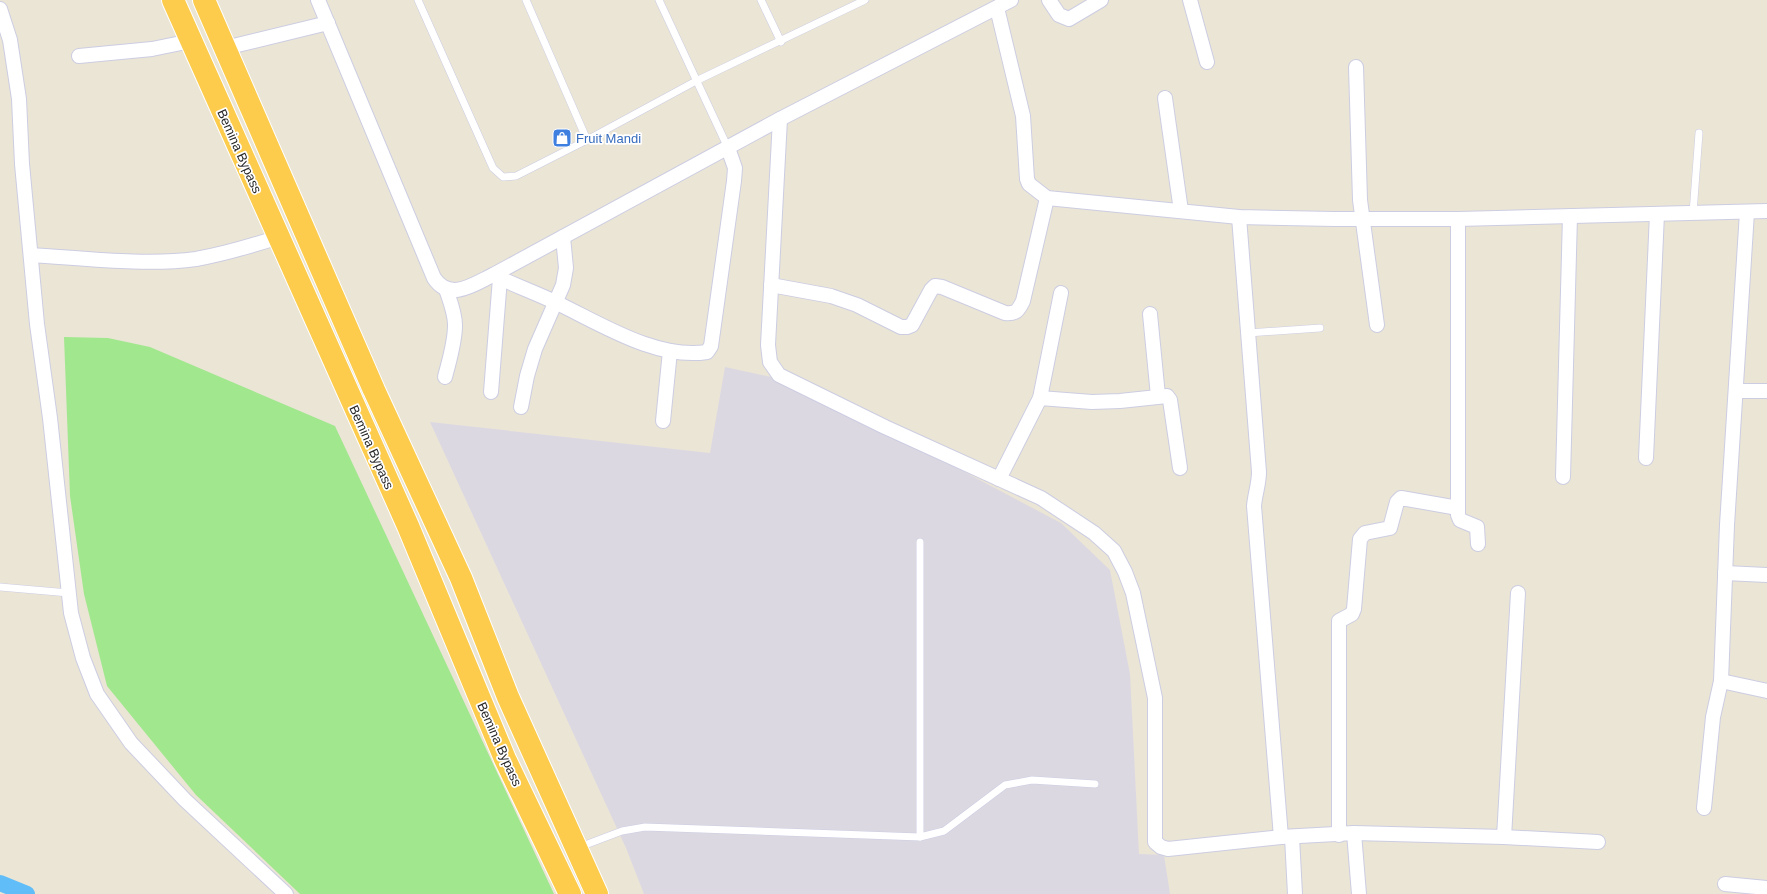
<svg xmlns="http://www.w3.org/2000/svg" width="1767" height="894" font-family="Helvetica,sans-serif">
<rect width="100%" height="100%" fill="#ebe5d6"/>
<path fill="#dcd8e2" d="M725,367l69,15 267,141 49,47 20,104 9,180 25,1 6,39h-526l-18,-46 -196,-426 280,31z"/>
<path fill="#a1e78e" d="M64,337l44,1 42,9 185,79 219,468h-254l-104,-99 -89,-109 -23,-92 -14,-98z"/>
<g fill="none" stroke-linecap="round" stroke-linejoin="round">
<path stroke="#60bdf7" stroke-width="16" d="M0,883l27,11"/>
<defs>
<g id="service">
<path d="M418,0l75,168 10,9 13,-1 71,-36 109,-59 169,-81"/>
<path d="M526,0l61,140"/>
<path d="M659,0l69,148"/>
<path d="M761,0l20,42"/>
<path d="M1693,213l6,-80"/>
<path d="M1248,333l72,-5"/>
<path d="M920,542v295"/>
<path d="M0,587l69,6"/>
<path d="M577,848l45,-17 23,-4 275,10 24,-6 61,-46 27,-5 63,4"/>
</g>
<g id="minor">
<path d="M318,0l116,278c16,24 40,6 59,-3l287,-156 231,-119"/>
<path d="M1049,0l10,15 10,4 32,-19"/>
<path d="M1190,0l17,62"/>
<path d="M997,8l26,108 4,63 2,5 18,14 192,19 95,2h124l309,-8"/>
<path d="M0,9l10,31 9,59 3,65 15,160 13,94 21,195 12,45 14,36 34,49 54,57 101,94"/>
<path d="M225,48l103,-25"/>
<path d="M79,56l73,-7 39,-8"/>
<path d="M1356,67l4,133 17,125"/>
<path d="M1165,98l16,113"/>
<path d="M780,119l-12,226 2,17 9,13 106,52 156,71 53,35 20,18 11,21 8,21 22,105v144l6,5 7,2 113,-12 73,-4 150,4 14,-244"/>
<path d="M1239,217l20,255c0,12 -4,22 -5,34l27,331"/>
<path d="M1458,219v296l2,5 17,7 1,17"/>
<path d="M31,255c51,3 115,11 165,4 28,-5 55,-13 83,-22"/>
<path d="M493,275c21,10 43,18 64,28 44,21 100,57 150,49l4,-6 23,-165 1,-13 -7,-20"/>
<path d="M771,285l60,11 26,9 44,22h6l5,-2 19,-35 4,-4 7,1 63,26c11,1 13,-2 18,-12l24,-103"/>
<path d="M1150,314l8,82"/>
<path d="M445,377c4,-16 10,-34 10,-52 0,-12 -5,-24 -9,-36"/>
<path d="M1736,391h31"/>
<path d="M491,392l9,-114"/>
<path d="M1040,398l52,4 28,-1 47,-5 3,4 10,68"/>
<path d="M521,407l6,-31 8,-27 28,-64 3,-17 -3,-31"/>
<path d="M663,421l7,-70"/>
<path d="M1646,458l11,-244"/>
<path d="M1563,477l7,-261"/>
<path d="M999,479l41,-81 21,-105"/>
<path d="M1725,573l42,2"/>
<path d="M1721,681l46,10"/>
<path d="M1704,808l9,-91 8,-36 6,-156 20,-313"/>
<path d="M1354,833l5,61"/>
<path d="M1339,835v-214l13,-7 2,-5 6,-70 5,-6 25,-5 7,-26 4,-4 57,10"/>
<path d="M1292,837l3,57"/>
<path d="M1504,837l94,5"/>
<path d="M1725,884l42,4"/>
</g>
<g id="trunk">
<path d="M173,0l235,526 97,233 65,135"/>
<path d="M204,0l170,390 87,188 47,119 89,197"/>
</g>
</defs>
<use href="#service" stroke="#cccde2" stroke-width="8"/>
<use href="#minor" stroke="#cccde2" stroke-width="16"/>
<use href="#trunk" stroke="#fff" stroke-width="24"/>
<use href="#service" stroke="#fff" stroke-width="7"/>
<use href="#minor" stroke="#fff" stroke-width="14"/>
<use href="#trunk" stroke="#fdcc4d" stroke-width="22"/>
</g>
<defs>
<symbol id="shop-square" viewBox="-11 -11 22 22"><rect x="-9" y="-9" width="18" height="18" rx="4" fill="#3f7fe0" stroke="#fff"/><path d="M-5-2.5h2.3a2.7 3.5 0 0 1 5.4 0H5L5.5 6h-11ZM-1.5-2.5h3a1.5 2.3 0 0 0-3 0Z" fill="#fff"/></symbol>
</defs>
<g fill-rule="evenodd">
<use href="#shop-square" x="551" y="127" width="22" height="22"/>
</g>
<g text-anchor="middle" stroke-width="3.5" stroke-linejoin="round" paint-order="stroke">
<g font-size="13" fill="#366cbe" stroke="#fff" text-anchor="start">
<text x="576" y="143">Fruit Mandi</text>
</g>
<g font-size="13" fill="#272727" stroke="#fff">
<text transform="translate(240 151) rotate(66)" y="5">Bemina Bypass</text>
<text transform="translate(372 447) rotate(66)" y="5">Bemina Bypass</text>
<text transform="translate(500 744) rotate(66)" y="5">Bemina Bypass</text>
</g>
</g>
</svg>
